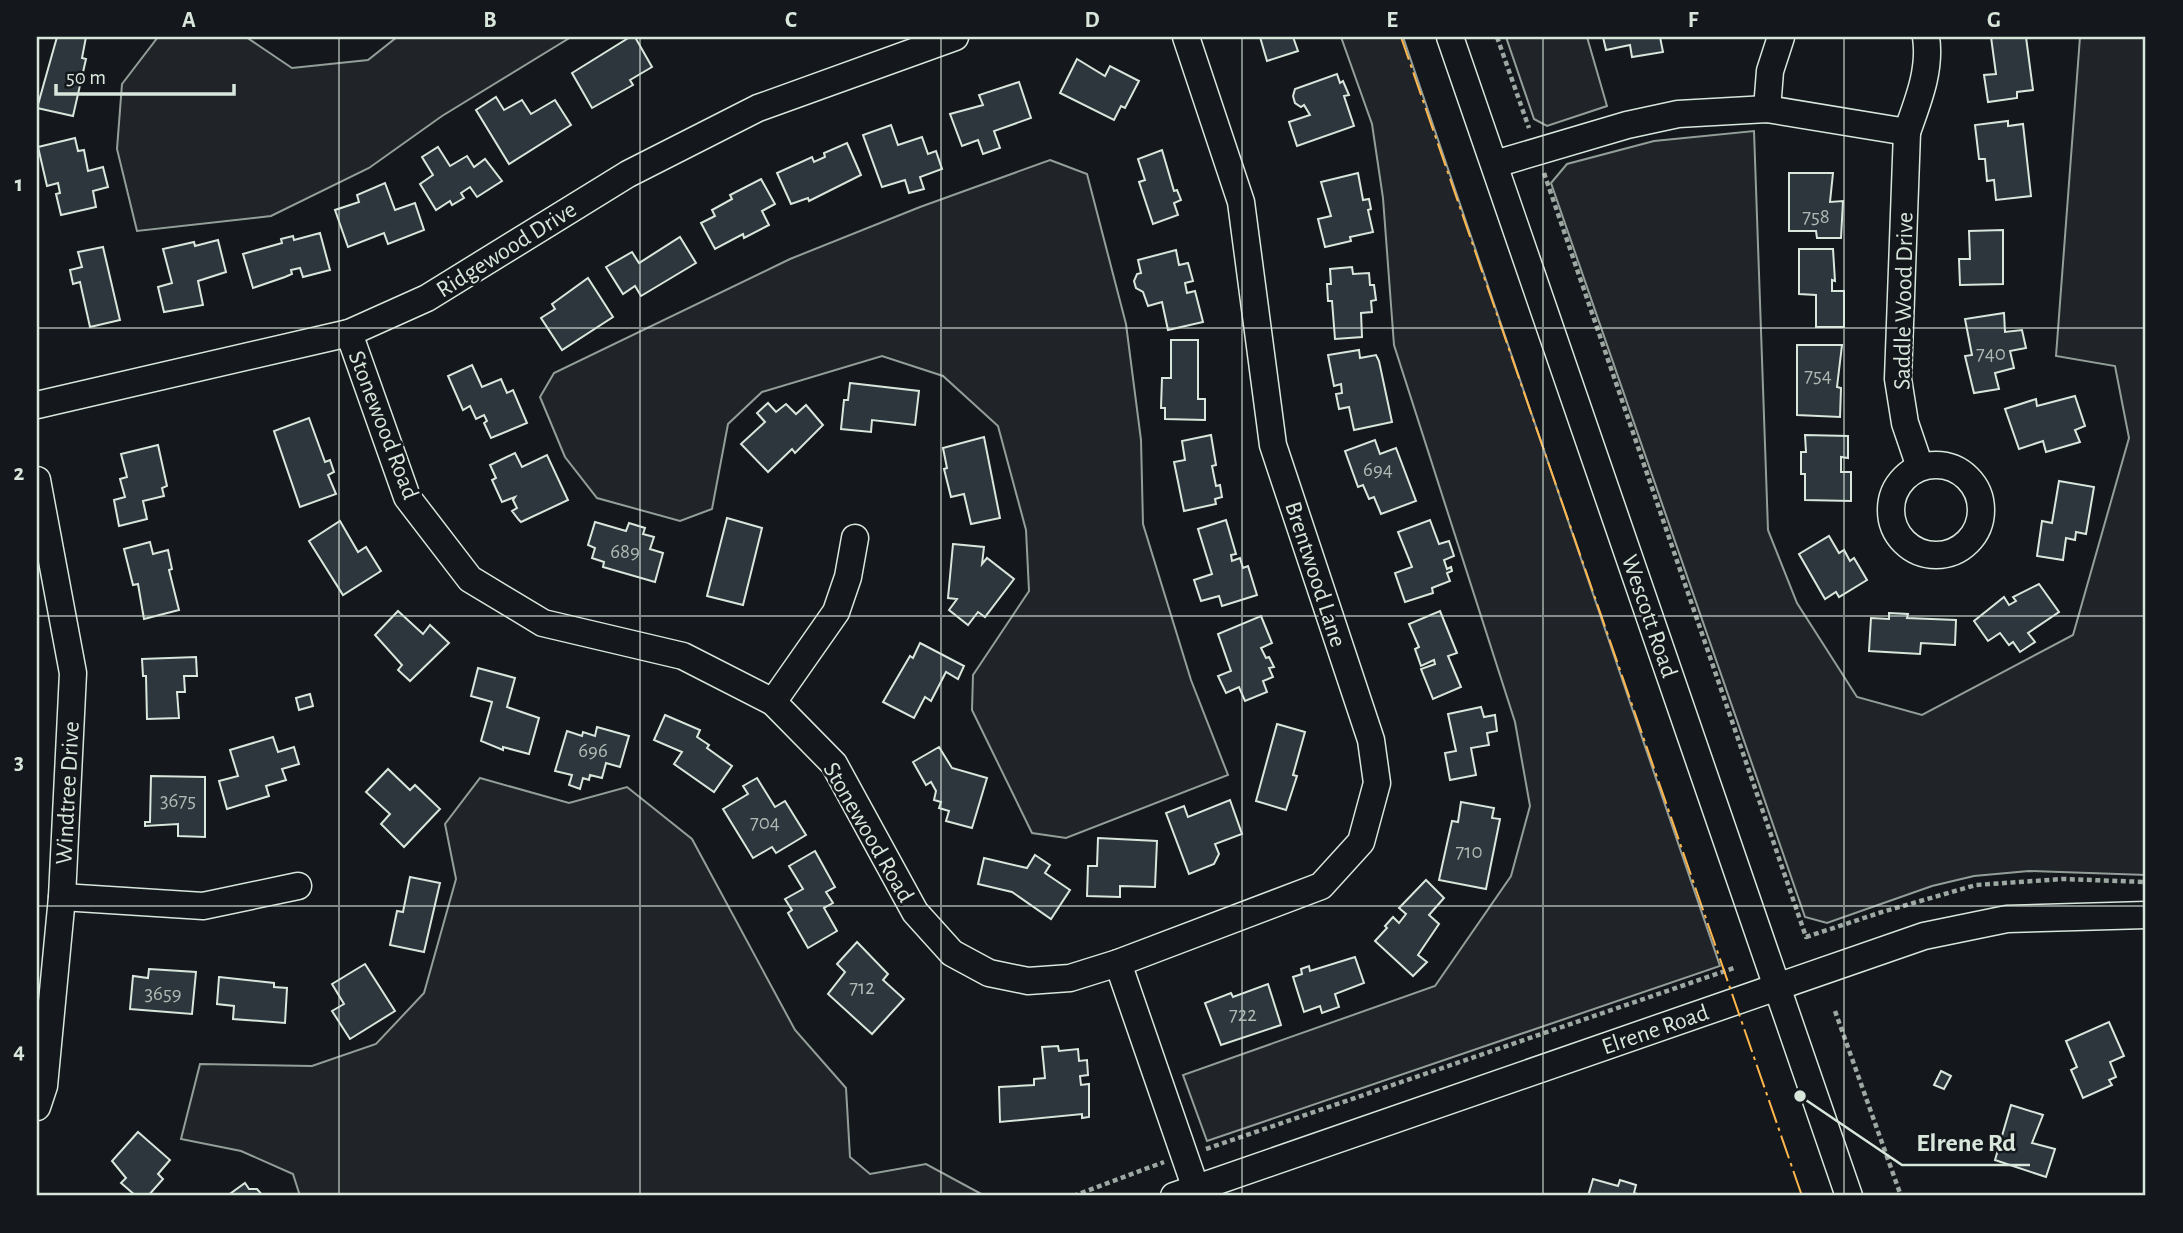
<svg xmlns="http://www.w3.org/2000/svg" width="2183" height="1233" font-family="'Alegreya Sans',sans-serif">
<rect width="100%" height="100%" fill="#14181c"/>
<g fill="#202428" stroke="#939e99" stroke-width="2">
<path d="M158,37h88l46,31 76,-8 29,-23h174l-129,79 -73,52 -98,48 -134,15 -20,-82 5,-65z"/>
<path d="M1341,37h62l317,929 -513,175 -24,-66 252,-89 76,-110 19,-70 -15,-84 -121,-377 -11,-147 -11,-74z"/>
<path d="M1506,37h81l20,69 -60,20 -13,-7z"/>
<path d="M2080,37h66v838l-117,-4 -55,5 -42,10 -105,37 -22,-6 -254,-734 16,-19 87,-23 100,-10 14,399 29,73 60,94 65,18 151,-80 56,-197 -14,-72 -59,-10z"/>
<path d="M1050,160l37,14 39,150 15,116 2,84 48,156 37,95 -162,63 -34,-5 -60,-123 1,-35 56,-84 -3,-61 -28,-104 -55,-50 -61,-20 -120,36 -34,32 -16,85 -32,12 -83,-23 -32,-41 -25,-60 14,-24 236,-114 130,-52z"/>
<path d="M480,778l89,25 58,-16 65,52 103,191 51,58 4,69 20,17 56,-10 59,32h-685l-7,-22 -52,-23 -60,-12 19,-75 112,2 64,-22 48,-51 32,-114 -11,-55z"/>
</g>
<g fill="#2c363c" stroke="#d8e6dc" stroke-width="2">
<path d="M57,37h29l-4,21 4,1 -13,57 -36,-8z"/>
<path d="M630,37h5l17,30 -22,13 3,5 -41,23 -20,-35z"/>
<path d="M1260,37h33l5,14 -31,10z"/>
<path d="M1603,37h57l3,15 -31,5 -2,-12 -24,5z"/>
<path d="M1991,37h35l7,53 -16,2v6l-29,4 -4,-27 12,-1z"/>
<path d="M1077,59l28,17 5,-10 29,15 -14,27 -4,-2 -7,14 -54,-27z"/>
<path d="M1337,74l3,9 3,-2 6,14 -5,1 10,30 -57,20 -8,-24 21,-7 -6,-10 -3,2 -6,-4 -2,-7 2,-7z"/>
<path d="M1019,82l12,36 -37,13 6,17 -17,6 -5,-14 -16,6 -12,-32 33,-9 -4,-10z"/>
<path d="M496,97l8,13 18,-10 9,14 24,-14 16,25 -62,39 -33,-54z"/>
<path d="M2008,121v5l15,-2 8,72 -35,4 -2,-20 -7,1 -2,-22h-6l-4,-34z"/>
<path d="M891,125l7,20 24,-8 6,17 8,-3 6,18 -22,8 4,12 -15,4 -4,-13 -23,7 -19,-52z"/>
<path d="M75,138l3,13 6,-1 4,21 15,-4 5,20 -15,4 3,16 -35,8 -5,-21 4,-1 -2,-10 -11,3 -9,-39z"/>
<path d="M847,143l14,32 -52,26 -1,-3 -17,6 -14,-31 35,-16 2,5 11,-5 -1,-4z"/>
<path d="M438,147l12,19 17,-10 7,11 11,-8 17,22 -25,16 -7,-10 -9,6 3,5 -12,7 -2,-4 -14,9 -16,-26 13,-9 -11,-18z"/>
<path d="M1162,150l12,41 3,-1 4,10 -7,3 4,12 -25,9 -14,-42 6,-2 -7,-21z"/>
<path d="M1358,173l5,27 6,-1 2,10 -3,1 5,22 -23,5 1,4 -26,6 -7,-28 13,-3 -10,-34z"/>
<path d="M1789,173h44l-3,29 13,-1 -2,37h-24l-1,-7h-27z"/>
<path d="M761,179l14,25 -13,7 7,14 -25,13 -1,-4 -28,15 -14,-26 14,-7 -3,-6 20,-11 -2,-4z"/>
<path d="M385,183l10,27 20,-7 9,27 -36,14 -4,-11 -36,14 -13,-37 24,-8 -2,-7z"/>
<path d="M2003,230v54l-43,1 -1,-26h11l-1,-28z"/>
<path d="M320,233l10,37 -27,7 -3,-9 -9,2 1,4 -7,3 -32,11 -10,-34 39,-11 -1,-4 12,-3 1,4z"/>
<path d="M680,237l16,26 -55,33 -6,-10 -12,8 -17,-27 26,-15 7,11z"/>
<path d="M218,240l8,32 -28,9 5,24 -39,7 -6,-25 14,-4 -9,-34 31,-7 1,4z"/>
<path d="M103,247l17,73 -30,7 -10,-45 -7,2 -3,-14 12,-3 -4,-15z"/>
<path d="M1799,249h34l2,32 -3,-1v11h12v36h-28v-32l-17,-1z"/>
<path d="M1176,250l3,15 9,-2 5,18 -8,2 2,10 8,-2 8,31 -35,8 -6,-28 -14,4 -5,-14 -7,-4 -2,-7 3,-7 4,-1 -3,-13z"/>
<path d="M1352,267l1,7 16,-1 1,12h4l2,15 -5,1 1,11 -11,1 1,24 -27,2 -3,-38h-4l-1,-17h4l-1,-15z"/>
<path d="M588,278l25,39 -51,33 -21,-32 14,-9 -3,-5z"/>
<path d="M2004,313l1,19 17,-2 4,18 -16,3 4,17 -19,5 4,16 -25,4 -9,-37 7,-1 -7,-36z"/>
<path d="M1171,340h27v59h7v21l-40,-1v-11h-4l1,-30h9z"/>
<path d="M1797,345h45l-5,42 4,1 -1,29 -43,-2z"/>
<path d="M1359,350l1,8 16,-3 3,6 13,61 -38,8 -5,-23 -10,2 -3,-15 6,-1 -1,-9 -7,2 -6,-31z"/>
<path d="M472,365l10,22 19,-8 6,14 6,-3 14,33 -36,15 -7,-15 3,-2 -3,-6 -8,4 -6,-13 -7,4 -15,-34z"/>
<path d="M850,383l69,8 -4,34 -43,-5 -1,12 -30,-3 3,-29h4z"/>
<path d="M2075,396l10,30 -10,4 5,12 -34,10 -3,-11 -24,8 -14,-40 31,-10 1,7z"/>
<path d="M768,403l8,9 10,-8 10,10 10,-9 17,20 -28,28 -3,-4 -24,23 -27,-28 24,-22 -8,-9z"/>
<path d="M309,418l16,44 5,-2 4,12 -6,3 8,19 -36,13 -26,-76z"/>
<path d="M1211,435l5,30 -4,1 4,20 4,-1 2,12 -7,2 1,5 -32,7 -10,-49 11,-2 -3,-19z"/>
<path d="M1805,435l43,1v22l-7,-1v15h10v29l-46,-1v-26h-4v-22h5z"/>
<path d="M984,437l16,81 -29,6 -7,-30 -13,3 -7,-28 3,-1 -4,-20z"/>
<path d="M1375,440l5,14 16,-6 20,53 -35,13 -7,-17 -5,2 -6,-14 -5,2 -13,-36z"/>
<path d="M158,445l9,41 -5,2 2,8 -21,5 4,18 -28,7 -5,-26 11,-3 -5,-18 7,-2 -6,-23z"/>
<path d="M515,453l7,14 25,-12 21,45 -47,22 -2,-2 -7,-9 5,-3 -4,-8 2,-3 -13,5 -10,-22 4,-2 -6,-13z"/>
<path d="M2059,481l35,6 -8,47 -10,-2 -1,8 -9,-2 -3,22 -26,-4 5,-35 10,2z"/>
<path d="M727,518l35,10 -19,77 -36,-9z"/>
<path d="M1226,520l10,34 -5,1 1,6 8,-3 3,10 5,-2 9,29 -35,11 -3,-10 -18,5 -7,-21 18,-6 -14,-45z"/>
<path d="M1430,520l9,24 10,-3 5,15 -10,4 3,9 4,-2 1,4 -5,2 3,8 -18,7 1,5 -28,9 -10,-29 17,-6 -14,-35z"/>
<path d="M340,521l18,31 8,-5 15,24 -38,24 -34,-54z"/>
<path d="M595,522l31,9 3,-8 16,5 -2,6 11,3 -4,12 13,4 -8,29 -52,-15 1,-5 -12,-4 3,-10 -7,-3z"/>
<path d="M1829,536l10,17 5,-3 6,11 4,-3 13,22 -28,17 -3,-5 -11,7 -26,-45z"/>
<path d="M150,542l3,12 15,-4 4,19 -3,1 10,40 -35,9 -6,-35 -5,1 -9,-36z"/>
<path d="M953,544l31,3 -2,17 5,-6 27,21 -29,38 -7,-5 -10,13 -19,-15 8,-11 -9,-1z"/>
<path d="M2039,584l20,28 -31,21 7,9 -15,10 -7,-10 -4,3 -9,-12 -12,8 -14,-20 30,-24 5,8 7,-4 -3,-4z"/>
<path d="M398,611l25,23 7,-9 19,18 -39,38 -12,-11 4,-5 -27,-30z"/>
<path d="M1440,611l17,42 -9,3 13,31 -28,12 -12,-30 14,-5 -1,-4 -13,6 -6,-17 4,-2 -10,-23z"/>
<path d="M1889,613l19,1 -1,4 49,2 -1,25 -34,-2 -1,11 -51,-3 2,-33 18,1z"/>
<path d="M1261,616l11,27 -11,5 5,10 3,-1 5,10 -5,1 4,9 -10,4 4,11 -22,9 -6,-14 -13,6 -8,-17 13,-5 -13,-37z"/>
<path d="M920,643l44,23 -6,13 -12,-7 -15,29 -6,-4 -11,21 -31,-16 27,-46 3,2z"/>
<path d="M196,657l1,19h-13l1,16h-8l2,26 -32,1 -1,-43h-3l-1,-17z"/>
<path d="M478,668l37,10 -8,29 32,11 -10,36 -26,-7v3l-22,-9 11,-39 -21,-6z"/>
<path d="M310,694l3,12 -14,4 -3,-12z"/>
<path d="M1481,707l3,10 11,-2 2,16 -10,2 2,12 -18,3 5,27 -26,5 -5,-27 11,-2 -8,-37z"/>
<path d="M665,715l35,15 -3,7 12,8 -2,3 25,18 -18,26 -40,-28 8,-12 -28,-12z"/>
<path d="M1277,724l28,8 -12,43 4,1 -11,34 -30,-9z"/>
<path d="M597,727l32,9 -9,31 -14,-4 -4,15 -12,-3 -1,5 -6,-2 -3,11 -11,-4 3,-10 -17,-4 12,-40 15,5 1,-4 12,4z"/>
<path d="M273,737l5,15 16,-5 5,17 -17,5 4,11 -20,6 3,10 -42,13 -8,-28 19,-5 -8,-26z"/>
<path d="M939,747l13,21 35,10 -15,50 -26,-7 3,-10 -10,-3 2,-6 -7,-2 2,-9 -5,-9 -5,3 -13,-23z"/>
<path d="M388,769l22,21 5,-5 25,24 -36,38 -23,-23 9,-10 -24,-22z"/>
<path d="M151,776l54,1v60l-27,-1v-12l-33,2v-4h5z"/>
<path d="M757,778l18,29 10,-6 21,34 -30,18 -4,-6 -19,11 -30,-49 25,-15 -5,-8z"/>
<path d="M1230,800l12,34 -27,10 4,10 -5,10 -25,10 -23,-61 18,-7 4,11z"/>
<path d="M1461,802l33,6 -2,10 8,1 -14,70 -47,-9 13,-59 6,1z"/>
<path d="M1098,838l59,3 -2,46 -35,-1v11l-33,-1 1,-30h9z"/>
<path d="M815,851l20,36 -9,5 7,11 -9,5 13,23 -29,17 -20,-35 4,-3 -7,-11 18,-10 -14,-23z"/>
<path d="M1035,855l15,10 -5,8 25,17 -19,29 -39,-27 -34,-8 6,-26 43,10z"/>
<path d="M410,877l30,6 -16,69 -34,-7 7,-34 6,1z"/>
<path d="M1426,880l18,18 -15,17 10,9 -21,31 9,7 -14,14 -38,-35 12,-13 -2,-2 8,-9 6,6 7,-9 -7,-6z"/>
<path d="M857,942l31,32 -5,6 21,19 -32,35 -44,-40 17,-22 -8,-8z"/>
<path d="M1355,957l9,26 -29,11 4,13 -17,6 -2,-7 -16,6 -11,-35 9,-3 -1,-5 8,-3 1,5z"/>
<path d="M365,964l30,47 -45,28 -18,-28 12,-7 -12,-20z"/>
<path d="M149,969l47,3 -4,42 -62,-5 3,-33 15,2z"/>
<path d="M219,977l55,6v4l13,1 -2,35 -52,-4 1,-13 -17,-2z"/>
<path d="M1268,984l13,41 -60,20 -16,-42 26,-10 2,4z"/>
<path d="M2109,1022l15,34 -14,6 6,15 -7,3 3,5 -29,13 -12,-28 6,-3 -11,-26z"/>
<path d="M1058,1046l1,5 19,-2 1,12 8,-1 1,15 -8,1 1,9 8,-1v33l-7,1v-4l-82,8 -1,-35 35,-2v-6l11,-1 -3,-31z"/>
<path d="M1941,1071l10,5 -7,13 -10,-4z"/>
<path d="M2011,1105l32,10 -11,28 23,6 -9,28 -51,-17z"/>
<path d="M138,1132l32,28 -12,14 5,5 -15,17h-12l-15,-13 5,-5 -14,-17z"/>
<path d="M1593,1179l25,7 2,-6 16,5 -2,8 10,3h-56z"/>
<path d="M245,1183l4,6h8l6,7h-36z"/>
</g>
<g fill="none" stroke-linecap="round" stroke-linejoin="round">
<defs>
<g id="minor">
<path d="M1450,37l399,1159"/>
<path d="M1767,109l3,-38 11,-34"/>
<path d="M1907,132l-9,247 7,44 15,44"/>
<path d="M1495,164l132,-39 51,-11 89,-5 140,23c11,-31 24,-62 19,-95"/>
<path d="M349,333l58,164 63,82 73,44 140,33 90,46 61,62 81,148 37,41 37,20 39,8 42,-3 48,-15 203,-77 40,-44 16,-59 -6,-43 -98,-295 -32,-243 -55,-165"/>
<path d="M37,405l312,-72 78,-35 201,-124 130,-66 197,-71"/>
<circle cx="1936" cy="510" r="45"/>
<path d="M37,480l36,193 -11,224 -18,189 -7,21"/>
<path d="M773,702l63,-90 12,-35 7,-39"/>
<path d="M62,897l141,9 95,-20"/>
<path d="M1118,963l78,226"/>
<path d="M1174,1196l750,-260 83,-17 139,-4"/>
</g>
</defs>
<use href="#minor" stroke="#d8e6dc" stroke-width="29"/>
<g stroke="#9da8a2" stroke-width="4.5" stroke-dasharray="5 3.5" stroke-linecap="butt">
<path d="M1497,37l32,91"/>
<path d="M1544,173l262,764 76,-25 94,-27 87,-6 83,3"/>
<path d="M1835,1011l66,185"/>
<path d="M1206,1149l528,-181"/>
<path d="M1073,1196l91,-34"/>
</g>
<use href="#minor" stroke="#14181c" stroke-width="26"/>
<path stroke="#ffb74d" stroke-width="2" stroke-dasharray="24 5 3.5 5" stroke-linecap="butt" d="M1401,37l401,1159"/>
</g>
<path fill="none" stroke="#d8e6dc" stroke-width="2" stroke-opacity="0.55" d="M339,37v1159M640,37v1159M941,37v1159M1242,37v1159M1543,37v1159M1844,37v1159M37,328h2109M37,616h2109M37,906h2109"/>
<g text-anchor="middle" stroke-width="5" stroke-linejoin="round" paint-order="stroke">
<g font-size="21" fill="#adbab4">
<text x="1816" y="223">758</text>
<text x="1991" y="360">740</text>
<text x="1818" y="382">754</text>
<text x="1378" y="476">694</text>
<text x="625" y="558">689</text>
<text x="593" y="757">696</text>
<text x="178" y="807">3675</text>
<text x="765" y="829">704</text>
<text x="1469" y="858">710</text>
<text x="862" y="994">712</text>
<text x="163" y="1000">3659</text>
<text x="1243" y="1021">722</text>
</g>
<g font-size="24" fill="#d8e6dc" stroke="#14181c">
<text transform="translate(506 249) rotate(-32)" y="8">Ridgewood Drive</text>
<text transform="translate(1903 301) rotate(-89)" y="8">Saddle Wood Drive</text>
<text transform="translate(384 425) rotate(69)" y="8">Stonewood Road</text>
<text transform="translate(1316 574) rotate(72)" y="8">Brentwood Lane</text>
<text transform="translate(1650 616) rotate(71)" y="8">Wescott Road</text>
<text transform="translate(67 793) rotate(-87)" y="8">Windtree Drive</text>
<text transform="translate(869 832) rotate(60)" y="8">Stonewood Road</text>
<text transform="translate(1655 1029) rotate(-19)" y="8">Elrene Road</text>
</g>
</g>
<path fill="none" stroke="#d8e6dc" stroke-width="2.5" d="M1800 1096L1902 1165H2030"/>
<circle fill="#d8e6dc" stroke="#14181c" stroke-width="2.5" cx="1800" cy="1096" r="7"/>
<g font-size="26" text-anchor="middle" font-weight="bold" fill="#d8e6dc" stroke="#14181c" stroke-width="5" stroke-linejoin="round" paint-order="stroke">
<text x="1966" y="1151">Elrene Rd</text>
</g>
<rect width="2183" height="1233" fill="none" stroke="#14181c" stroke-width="77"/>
<path d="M56 84v10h178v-10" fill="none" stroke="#d8e6dc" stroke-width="3.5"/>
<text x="66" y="84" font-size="21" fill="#d8e6dc" stroke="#14181c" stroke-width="5" paint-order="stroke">50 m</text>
<rect x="38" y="38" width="2106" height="1156" fill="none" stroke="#d8e6dc" stroke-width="2.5"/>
<g font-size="23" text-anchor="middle" font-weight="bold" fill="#d8e6dc">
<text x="189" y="27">A</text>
<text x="490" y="27">B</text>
<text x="791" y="27">C</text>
<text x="1092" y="27">D</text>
<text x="1392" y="27">E</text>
<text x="1693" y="27">F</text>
<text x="1994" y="27">G</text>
<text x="19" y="191">1</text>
<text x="19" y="480">2</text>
<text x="19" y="769">3</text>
<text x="19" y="1058">4</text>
</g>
</svg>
